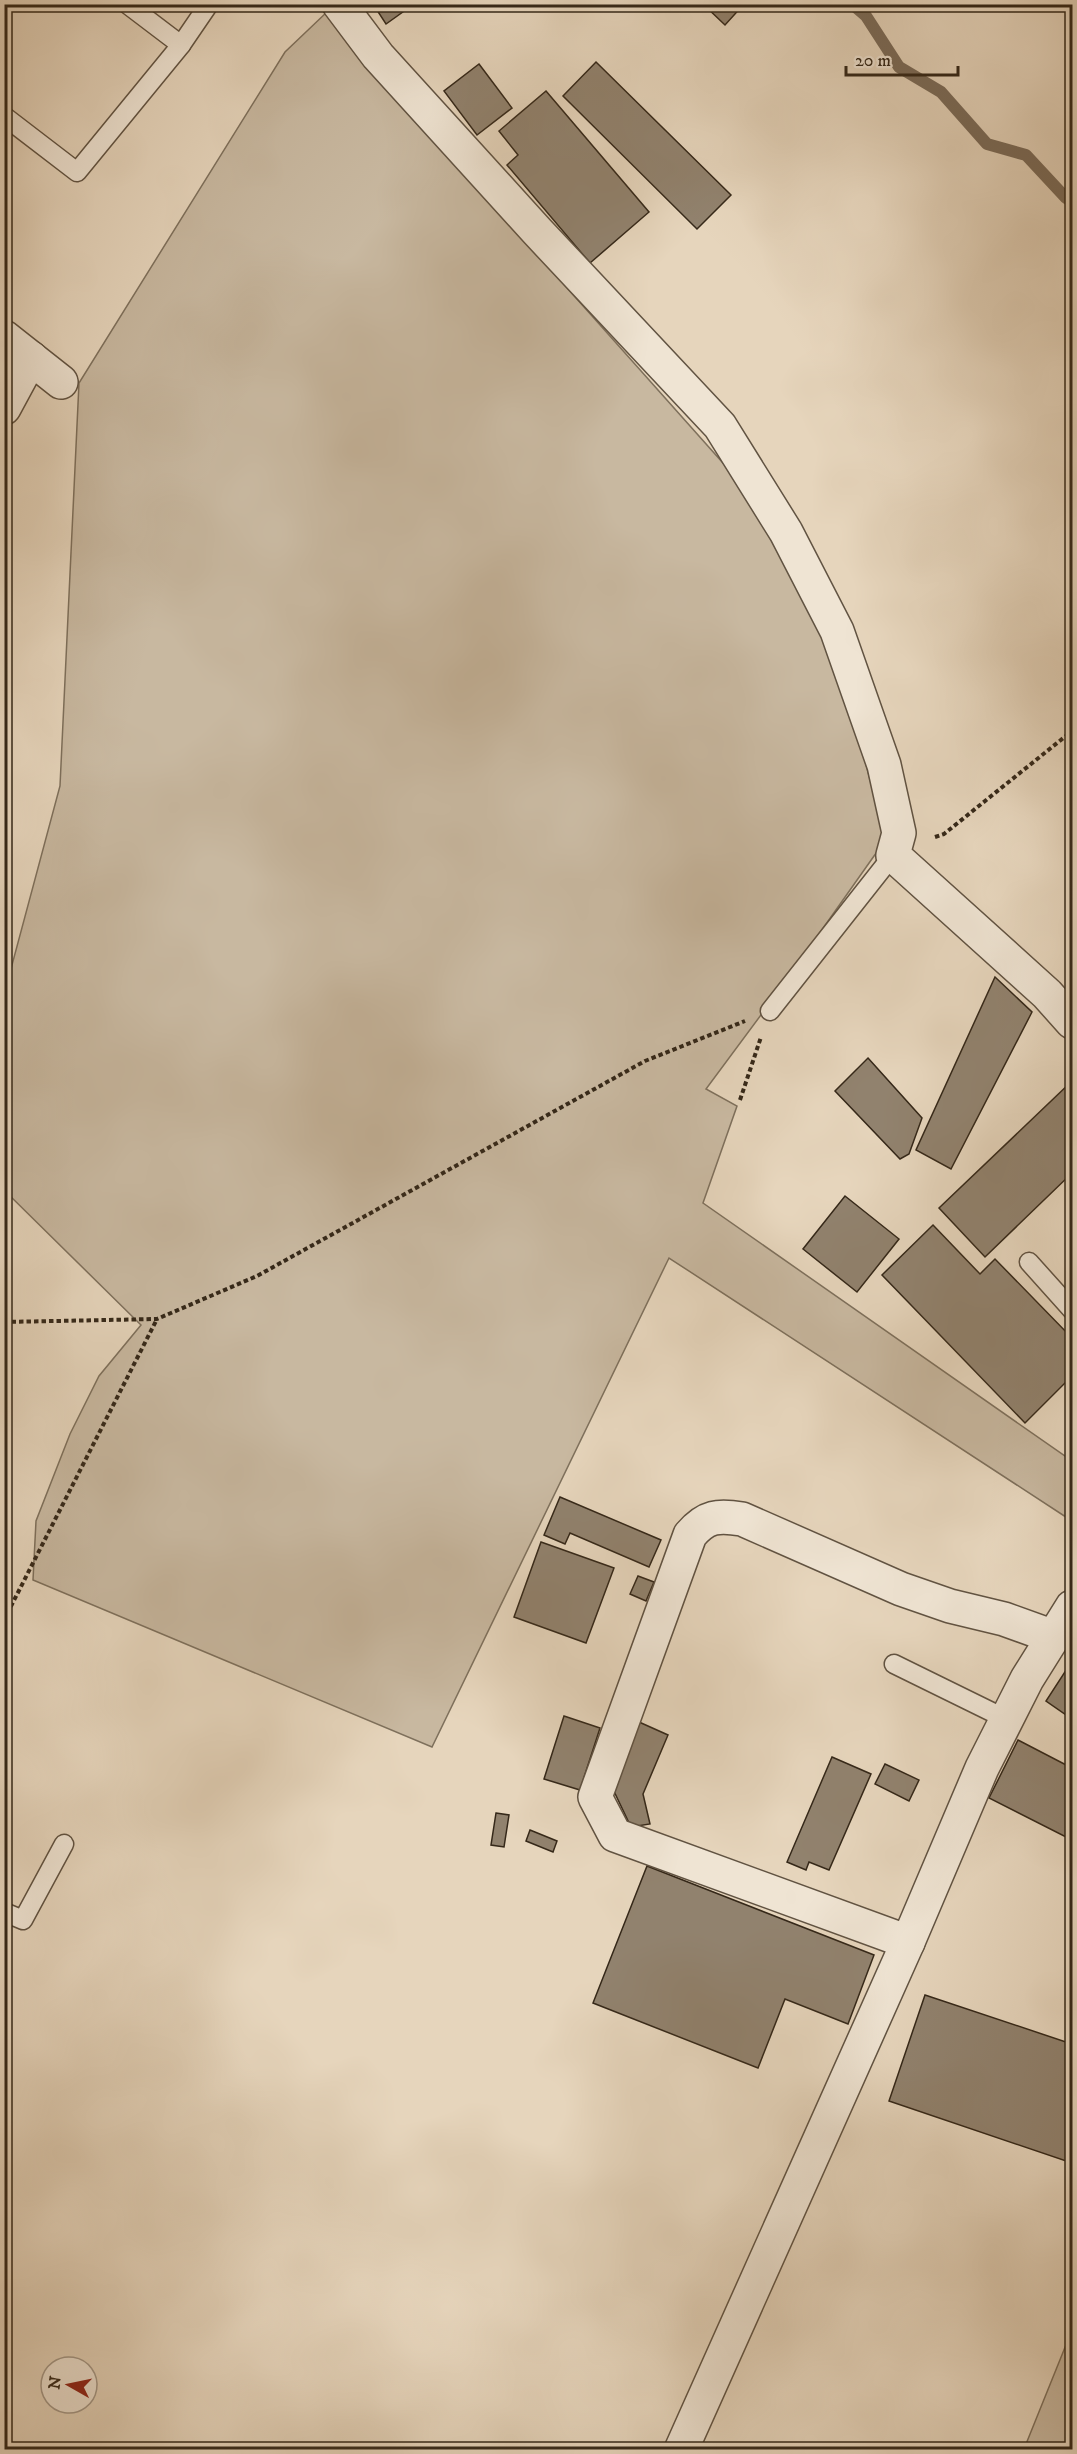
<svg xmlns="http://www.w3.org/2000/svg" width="1077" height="2454" font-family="'IM FELL DW Pica',serif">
<rect width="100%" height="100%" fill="#e6d5bc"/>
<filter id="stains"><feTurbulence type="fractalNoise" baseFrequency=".00333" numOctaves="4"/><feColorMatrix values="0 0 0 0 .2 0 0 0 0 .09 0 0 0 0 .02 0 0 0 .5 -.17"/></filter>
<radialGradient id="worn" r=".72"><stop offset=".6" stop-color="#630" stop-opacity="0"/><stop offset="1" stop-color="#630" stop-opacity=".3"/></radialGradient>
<g fill="#c8b8a0" stroke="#7e705c" stroke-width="1.5">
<path d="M329,10l60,78 350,393 83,152 39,113 25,93 -108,153 -72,97 31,17 -34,97 369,258v60l-403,-263 -237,489 -399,-167 3,-59 34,-87 29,-58 42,-51 -136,-134v-200l55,-205 19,-403 206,-331z"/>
<path d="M1072,2330v119h-49h1z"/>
</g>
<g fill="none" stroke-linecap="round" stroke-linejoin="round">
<path stroke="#7b6c5a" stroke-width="12" d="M852,4l14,12 33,51 42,25 46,52 39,11 39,42 7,5"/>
</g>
<g fill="#91826e" stroke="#352819" stroke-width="1.5">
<path d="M373,4h41l-28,20z"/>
<path d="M703,4h41l-19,21z"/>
<path d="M596,62l135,133 -34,34 -134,-133z"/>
<path d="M479,64l33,44 -35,27 -33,-44z"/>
<path d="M546,91l103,121 -59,51 -83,-98 11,-10 -19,-24z"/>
<path d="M995,977l37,35 -81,157 -35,-19z"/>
<path d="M868,1058l54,60 -13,36 -9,5 -65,-68z"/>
<path d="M1071,1082l1,91 -87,84 -46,-49z"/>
<path d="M845,1196l54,43 -42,53 -54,-43z"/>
<path d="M933,1225l47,49 15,-15 77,79v38l-47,47 -143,-148z"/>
<path d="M560,1497l101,43 -12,27 -79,-34 -5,11 -21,-9z"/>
<path d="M541,1542l73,26 -28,75 -72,-26z"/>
<path d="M638,1576l16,6 -8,19 -16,-7z"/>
<path d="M1072,1661v58l-26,-18z"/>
<path d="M564,1716l36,12 -20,62 -36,-11z"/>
<path d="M639,1722l29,13 -25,59 7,30 -19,3 -20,-42z"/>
<path d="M1018,1740l54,28v72l-83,-42z"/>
<path d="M832,1757l39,17 -42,96 -20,-8 -3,8 -19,-8z"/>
<path d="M885,1764l34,16 -10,21 -34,-17z"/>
<path d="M496,1813l13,2 -5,32 -13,-2z"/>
<path d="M530,1830l27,11 -4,11 -27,-11z"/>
<path d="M647,1866l227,89 -26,69 -63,-25 -27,69 -165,-65z"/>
<path d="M925,1995l147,49v119l-183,-62z"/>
</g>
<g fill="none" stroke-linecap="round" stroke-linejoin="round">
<defs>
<g id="lane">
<path d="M127,4l54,41"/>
<path d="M4,116l73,56 104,-127 28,-41"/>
<path d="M770,1011l123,-156"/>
<path d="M1029,1262l43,48"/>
<path d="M894,1664l112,55"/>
<path d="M4,1912l19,8 41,-76"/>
</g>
<g id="street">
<path d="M339,4l39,52 159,175 183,195 66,106 51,99 47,134 15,68 -6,22 154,139 25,28"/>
<path d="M4,337l57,45"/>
<path d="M4,408l27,-50"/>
<path d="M908,1942l-293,-107 -20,-38 95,-262c16,-19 28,-20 52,-16l159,70 49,17 54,13 50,18"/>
<path d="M681,2450l227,-508 74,-174 45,-89 45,-72"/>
</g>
</defs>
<use href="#lane" stroke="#615342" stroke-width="21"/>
<use href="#street" stroke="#615342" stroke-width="36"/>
<g stroke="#352819" stroke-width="4" stroke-dasharray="4.5 3" stroke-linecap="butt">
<path d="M935,837l9,-3 128,-103"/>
<path d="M740,1100l21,-63"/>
<path d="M4,1322l153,-3 100,-43 388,-215 100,-40"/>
<path d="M4,1620l153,-301"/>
</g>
<use href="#lane" stroke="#efe4d3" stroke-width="18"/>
<use href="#street" stroke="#efe4d3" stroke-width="33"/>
</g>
<rect width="1077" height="2454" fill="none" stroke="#e6d5bc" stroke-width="24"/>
<rect x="6" y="6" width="1065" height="2442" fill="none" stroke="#352819" stroke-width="3"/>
<rect x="12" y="12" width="1053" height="2430" fill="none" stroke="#352819" stroke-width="1.5"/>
<g transform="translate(69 2385) rotate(279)"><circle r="28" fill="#efe4d3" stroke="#a59989" stroke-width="1.5"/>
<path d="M0-4.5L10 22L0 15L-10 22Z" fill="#8f2418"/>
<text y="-9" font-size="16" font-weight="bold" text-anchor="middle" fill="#352819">N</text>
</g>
<path d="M846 66v9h112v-9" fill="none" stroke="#352819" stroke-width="3"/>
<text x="855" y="66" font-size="18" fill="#352819" stroke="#efe4d3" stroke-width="4.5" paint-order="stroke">20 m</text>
<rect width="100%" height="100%" filter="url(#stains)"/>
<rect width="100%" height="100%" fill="url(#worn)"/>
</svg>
